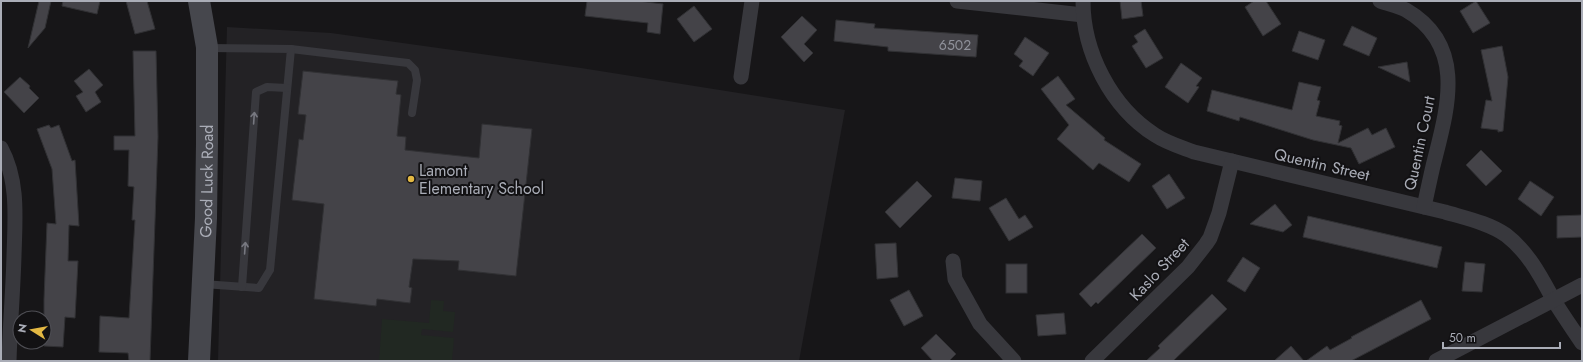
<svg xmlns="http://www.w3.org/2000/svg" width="1583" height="362" font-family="Jost,sans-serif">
<rect width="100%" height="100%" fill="#171618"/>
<path fill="#232225" d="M227,27l104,6 250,35 264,42 -46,251h-581z"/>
<path fill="#212822" d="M431,300l13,1 -1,10 12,1 -2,20 -31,-3 -1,6 33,3 -2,23h-73l3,-42 47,4z"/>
<g fill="#444348" stroke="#313134">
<path d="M39,1h12l-6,27 -17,20z"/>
<path d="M63,1h37l-3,13 -35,-8z"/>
<path d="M126,1h21l8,28 -20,5z"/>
<path d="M587,1h51l25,3 -3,30 -13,-2 1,-9 -63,-7z"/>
<path d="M1120,1h21l2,15 -21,3z"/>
<path d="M1254,1h12l15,23 -18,12 -18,-29z"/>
<path d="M1476,1l14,22 -17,10 -13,-22z"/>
<path d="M694,6l18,23 -18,13 -17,-23z"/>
<path d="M802,16l15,14 -13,14 9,9 -9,9 -23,-25z"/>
<path d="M836,20l39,4 -1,4 104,7 -2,22 -88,-6v-4l-54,-6z"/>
<path d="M1352,26l25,12 -8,18 -26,-11z"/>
<path d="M1145,29l18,29 -17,10 -14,-22 6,-4 -4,-6z"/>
<path d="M1299,31l26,9 -7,20 -26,-9z"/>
<path d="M1025,37l24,16 -16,23 -14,-10 4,-5 -9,-7z"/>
<path d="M1502,46l6,31 -5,54 -5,1v-2l-17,-2 5,-28 6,1 -11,-51z"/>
<path d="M133,51h23l2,86 -8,224h-21l-1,-8 -29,-1 1,-36 29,2 6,-98h-3l2,-33 -6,-1 1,-36h-15v-14h21z"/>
<path d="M1407,62l3,20 -32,-15z"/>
<path d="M1181,63l21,15 -6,8 3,1 -11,16 -23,-16z"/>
<path d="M89,69l14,16 -8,7 6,10 -15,10 -10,-16 7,-4 -9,-11z"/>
<path d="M303,71l95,10 -2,13 5,1 -4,41 9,1 -1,13 74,8 3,-34 50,5 -16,147 -58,-6 1,-9 -46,-2 -4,28 3,1 -2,15 -33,-4 -1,7 -62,-7 10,-95 -32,-4 7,-61 4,1 3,-25 -8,-1z"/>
<path d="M1058,76l17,23 -9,6 39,33 -1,2 37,24 -12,18 -30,-19 -6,7 -36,-31 12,-14 -28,-36z"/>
<path d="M20,77l10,9 -1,2 10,10 -15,15 -20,-21z"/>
<path d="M1299,82l22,5 -4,13 3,1 -4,15 24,5 -1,4 3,1 -4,17 30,-15 4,7 14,-7 9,19 -36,17 -8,-16 -38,-8 -73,-23 -1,4 -32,-10 5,-21 80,20z"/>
<path d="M49,125l2,3 8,-3 13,36 3,-1 4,66 -10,-1 -1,36h10l-3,57 -10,-1 -2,30 -19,-1v-47l3,-76 9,1 -4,-55 -15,-40z"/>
<path d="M1481,150l21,21 -16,15 -20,-21z"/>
<path d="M1169,174l16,24 -18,11 -15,-23z"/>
<path d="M955,178l27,3 -2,20 -28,-3z"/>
<path d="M917,181l15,15 -32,32 -15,-16z"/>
<path d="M1530,181l24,16 -13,19 -23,-17z"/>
<path d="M1006,198l13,21 6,-4 8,12 -24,14 -20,-33z"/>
<path d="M1275,204l17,21 -9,7 -33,-8z"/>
<path d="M1582,215v22l-25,1v-22z"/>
<path d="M1308,216l134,31 -5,21 -134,-31z"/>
<path d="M1142,234l14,14 -58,56 -2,-2 -5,5 -12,-13z"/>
<path d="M896,243l2,34 -21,2 -2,-35z"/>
<path d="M1243,257l17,11 -15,24 -18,-11z"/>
<path d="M1465,262l20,2 -3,28 -20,-1z"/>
<rect x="1006" y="264" width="21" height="29"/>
<path d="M909,290l14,26 -19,10 -14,-26z"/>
<path d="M1212,294l15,15 -54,52h-27l14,-13 -2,-2z"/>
<path d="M1421,300l10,19 -80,42h-45l21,-15 3,4 22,-12 -1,-1z"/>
<path d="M1064,313l2,21 -28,2 -2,-21z"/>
<path d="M936,334l20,20 -7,7h-16l-12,-13z"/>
<path d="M1291,346l13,15h-30z"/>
</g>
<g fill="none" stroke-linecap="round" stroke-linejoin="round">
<g stroke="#38383d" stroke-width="8">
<path d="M291,49l117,14 7,7 2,10 -5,33"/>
<path d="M203,284l56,4 11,-18 21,-221 -84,-1"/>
<path d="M242,287l14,-195 11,-5 20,1"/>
</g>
<g stroke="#38383d" stroke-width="15">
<path d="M957,1l126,14"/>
<path d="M1083,1c0,51 28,106 72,134 12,8 26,12 39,17l251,60c20,6 44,11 61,23 22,17 34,40 47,64 9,15 19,29 29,44"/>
<path d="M1380,1c8,3 18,5 26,9 62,36 41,100 27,156 -3,13 -6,27 -9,41"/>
<path d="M741,77l11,-76"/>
<path d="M1,148c18,33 14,71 13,108 -1,35 -4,70 -5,105"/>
<path d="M953,261l2,18 25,45 34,37"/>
<path d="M1092,361l96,-94 18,-23 4,-6 9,-25 13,-52"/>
<path d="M1436,361l146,-76"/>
</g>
<path stroke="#46474d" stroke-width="22" id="s1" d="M199,361l7,-143 1,-75v-96l-8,-46"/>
</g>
<defs><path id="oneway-shaft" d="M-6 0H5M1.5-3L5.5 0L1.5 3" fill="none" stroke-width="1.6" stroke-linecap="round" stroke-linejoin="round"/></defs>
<g stroke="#777880">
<use href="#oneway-shaft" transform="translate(254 118) rotate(-86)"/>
<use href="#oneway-shaft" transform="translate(245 248) rotate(-86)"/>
</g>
<circle fill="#e3b843" stroke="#121113" stroke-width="1.5" cx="411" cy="179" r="4"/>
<g text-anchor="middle" stroke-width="4" stroke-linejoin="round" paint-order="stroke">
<g font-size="14" fill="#90929b">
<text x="955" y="50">6502</text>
</g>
<g font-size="16" fill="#aaadb7" stroke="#121113">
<text transform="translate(1419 143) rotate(-78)" y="6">Quentin Court</text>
<text transform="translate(1322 164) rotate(13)" y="6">Quentin Street</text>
<text dy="6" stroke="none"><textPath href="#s1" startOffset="180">Good Luck Road</textPath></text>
<text transform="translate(1159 269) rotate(-47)" y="6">Kaslo Street</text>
</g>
<g font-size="16" fill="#aaadb7" stroke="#121113" text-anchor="start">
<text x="419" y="176">Lamont<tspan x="419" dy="18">Elementary School</tspan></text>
</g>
</g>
<rect width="1583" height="362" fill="none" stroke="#aaadb7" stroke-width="4"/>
<g transform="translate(32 330) rotate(281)"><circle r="19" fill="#121113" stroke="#4f4f55"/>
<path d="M0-3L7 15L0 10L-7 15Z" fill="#e3b843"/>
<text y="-6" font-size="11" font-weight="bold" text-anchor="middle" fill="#aaadb7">N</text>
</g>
<path d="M1443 342v6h117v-6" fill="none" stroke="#aaadb7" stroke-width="2"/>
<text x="1449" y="342" font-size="12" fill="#aaadb7" stroke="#121113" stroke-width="3" paint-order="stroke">50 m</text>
</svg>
